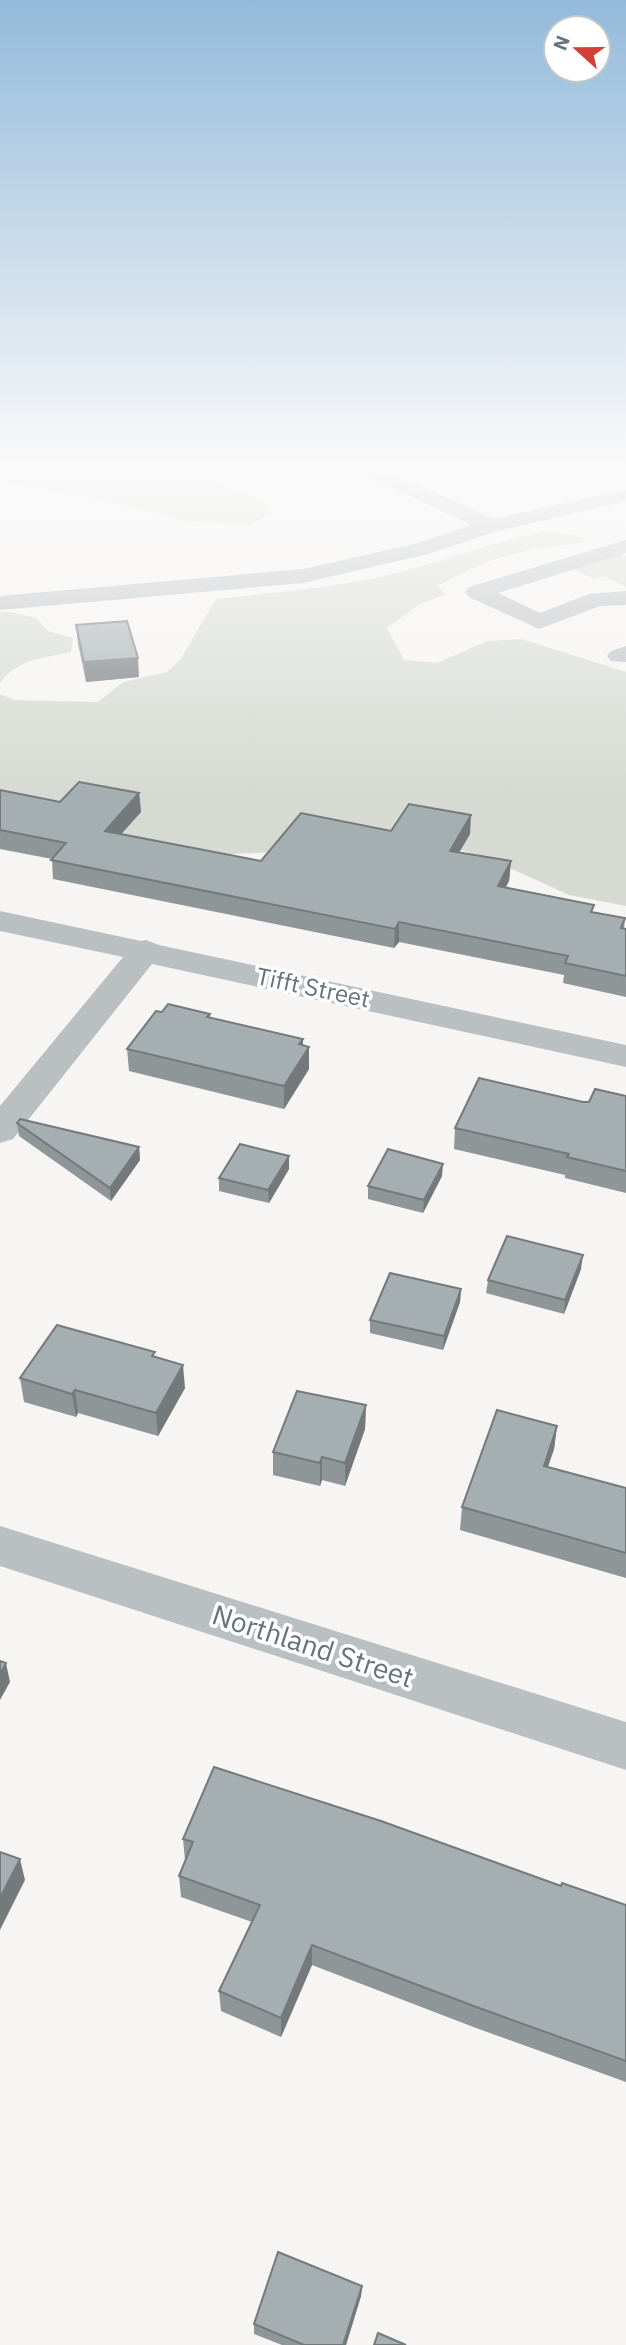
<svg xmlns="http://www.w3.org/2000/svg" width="626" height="2345" font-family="'IBM Plex Sans',sans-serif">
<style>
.green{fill:#d6dad2}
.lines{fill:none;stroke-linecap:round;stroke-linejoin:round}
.minor{fill:#bac0c2;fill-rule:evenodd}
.wall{fill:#8e9698}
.shaded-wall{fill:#747a7c}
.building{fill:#a5aeb1;stroke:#747a7c;stroke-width:2}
.labels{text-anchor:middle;stroke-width:7;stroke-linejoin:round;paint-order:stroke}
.street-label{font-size:24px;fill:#63757b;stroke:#fff}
.near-street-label{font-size:28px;fill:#63757b;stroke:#fff}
</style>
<rect width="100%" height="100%" fill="#f6f5f3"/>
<path class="green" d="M 0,464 L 174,464 L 264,500 L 271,514 L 248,525 L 182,520 L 103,500 L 0,482 Z
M 543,532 L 578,536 L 587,542 L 531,549 L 486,562 L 437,586 L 445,594 L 419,605 L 387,628 L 404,660 L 437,663 L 487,641 L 522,639 L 626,672 L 626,906 L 569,895 L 492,860 L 418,836 L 283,852 L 229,854 L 158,845 L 0,811 L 0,694 L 14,700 L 98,702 L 123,682 L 167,672 L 180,660 L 216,599 C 268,593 320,589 371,579 C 429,567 484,543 543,532 Z
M 620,554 L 626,556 L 626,587 L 605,576 L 594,579 L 573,569 Z
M 0,612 L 11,612 L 36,618 L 48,631 L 73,638 L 71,652 C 44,658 17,659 0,683 Z"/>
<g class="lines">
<path class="minor" d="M 346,464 L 373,464 L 494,519 L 626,489 L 626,501 L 498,531 L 428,554 L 303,583 L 0,610 L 0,596 L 303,569 L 414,544 L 472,525 L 349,468 Z
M 626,540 L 626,553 L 498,593 L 540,613 L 589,594 L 626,591 L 626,605 L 600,606 L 539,629 L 469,597 L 465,592 L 469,587 Z
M 626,646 L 626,662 L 611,661 L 607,656 L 611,651 Z
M 0,911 L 141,941 L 146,940 L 159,945 L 626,1045 L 626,1067 L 152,964 L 13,1139 L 0,1143 L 0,1106 L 123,957 L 0,931 Z
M 0,1526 L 626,1722 L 626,1770 L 0,1566 Z"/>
</g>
<path class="wall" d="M 76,625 L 139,677 L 86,682 L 78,644 Z
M 0,790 L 60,802 L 139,793 L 141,812 L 121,834 L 261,861 L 391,831 L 470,834 L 459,852 L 511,861 L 509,881 L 505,888 L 594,912 L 625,918 L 624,929 L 626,929 L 626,997 L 563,983 L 564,975 L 399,942 L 394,948 L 53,879 L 52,859 L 0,849 Z
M 162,1012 L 210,1014 L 210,1018 L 303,1045 L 309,1069 L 284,1109 L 129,1071 L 127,1049 Z
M 626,1096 L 626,1193 L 565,1178 L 565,1175 L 454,1149 L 455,1128 L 583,1102 L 589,1102 Z
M 17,1123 L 139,1147 L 140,1160 L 111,1201 L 19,1136 Z
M 289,1156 L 289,1169 L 269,1203 L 219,1191 L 219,1178 Z
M 442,1176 L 423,1213 L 368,1199 L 368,1186 Z
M 581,1269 L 564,1314 L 486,1293 L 488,1280 Z
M 461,1289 L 460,1302 L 443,1350 L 370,1333 L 370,1320 Z
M 155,1357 L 185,1388 L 158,1436 L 78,1413 L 76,1417 L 24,1402 L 20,1378 Z
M 366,1405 L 365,1429 L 345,1486 L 322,1480 L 320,1486 L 273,1475 L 273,1452 Z
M 557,1426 L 554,1449 L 548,1467 L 626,1488 L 626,1578 L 460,1530 L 462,1507 Z
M 183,1839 L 561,1886 L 626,1905 L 626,2082 L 476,2028 L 312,1965 L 281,2037 L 221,2011 L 219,1991 L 252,1922 L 181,1897 L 179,1876 L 186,1860 L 185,1860 Z
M 362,2286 L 361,2296 L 346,2345 L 282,2345 L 254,2334 L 254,2324 Z"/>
<path class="shaded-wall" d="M 138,658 L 139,677 L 86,682 L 84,662 Z
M 139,793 L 141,812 L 107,850 L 105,831 Z
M 471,815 L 470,834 L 449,870 L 450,851 Z
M 511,861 L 509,881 L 496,906 L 498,886 Z
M 399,922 L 399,942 L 394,948 L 395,929 Z
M 303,1039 L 303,1056 L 309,1047 L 309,1069 L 284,1109 L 284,1086 L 299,1044 Z
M 139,1147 L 140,1160 L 111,1201 L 110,1188 Z
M 289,1156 L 289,1169 L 269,1203 L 268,1190 Z
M 443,1164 L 442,1176 L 423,1213 L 424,1200 Z
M 583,1255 L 581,1269 L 564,1314 L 565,1300 Z
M 461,1289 L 460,1302 L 443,1350 L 444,1336 Z
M 183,1365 L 185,1388 L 158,1436 L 156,1413 Z
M 75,1390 L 78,1413 L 76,1417 L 72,1394 Z
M 366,1405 L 365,1429 L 345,1486 L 345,1463 Z
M 557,1426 L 554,1449 L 540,1489 L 544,1466 Z
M 322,1457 L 322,1480 L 320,1486 L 320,1463 Z
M 6,1663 L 10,1682 L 0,1700 L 0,1674 Z
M 20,1859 L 25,1880 L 0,1930 L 0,1898 Z
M 312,1945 L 312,1965 L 281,2037 L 281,2018 Z
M 362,2286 L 361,2296 L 346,2345 L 343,2345 Z"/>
<path class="building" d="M 127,621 L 138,658 L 84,662 L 76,625 Z
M 79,782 L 139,793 L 105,831 L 261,861 L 301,813 L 391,831 L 409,804 L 471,815 L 450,851 L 511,861 L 498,886 L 594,905 L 591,912 L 625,918 L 621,928 L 626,929 L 626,976 L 565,963 L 568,956 L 399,922 L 395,929 L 51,860 L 66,843 L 0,830 L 0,790 L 60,802 Z
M 168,1004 L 210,1014 L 207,1017 L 303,1039 L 299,1044 L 309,1047 L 284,1086 L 127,1049 L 156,1011 L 162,1012 Z
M 479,1078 L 583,1102 L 589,1102 L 595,1089 L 626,1096 L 626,1171 L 567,1157 L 569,1154 L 455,1128 Z
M 20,1119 L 139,1147 L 110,1188 L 17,1123 Z
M 240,1144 L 289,1156 L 268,1190 L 219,1178 Z
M 388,1149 L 443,1164 L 424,1200 L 368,1186 Z
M 507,1236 L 583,1255 L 565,1300 L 488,1280 Z
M 390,1273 L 461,1289 L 444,1336 L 370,1320 Z
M 57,1325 L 155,1352 L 152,1356 L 183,1365 L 156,1413 L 75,1390 L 72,1394 L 20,1378 Z
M 297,1391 L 366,1405 L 345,1463 L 322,1457 L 320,1463 L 273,1452 Z
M 497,1410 L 557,1426 L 544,1466 L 626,1488 L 626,1553 L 462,1507 Z
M 0,1661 L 6,1663 L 0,1674 Z
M 214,1767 L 381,1821 L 561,1886 L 562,1883 L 626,1905 L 626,2061 L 479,2008 L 312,1945 L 281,2018 L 219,1991 L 260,1905 L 179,1876 L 193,1842 L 183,1839 Z
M 0,1852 L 20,1859 L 0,1898 Z
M 278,2252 L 362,2286 L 343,2345 L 304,2345 L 254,2324 Z
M 378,2333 L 406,2345 L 374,2345 Z"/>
<linearGradient id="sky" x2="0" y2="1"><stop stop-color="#93bada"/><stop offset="0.59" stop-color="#fbfafa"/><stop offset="1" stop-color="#fbfafa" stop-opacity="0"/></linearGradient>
<rect width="626" height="793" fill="url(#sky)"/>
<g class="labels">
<g class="street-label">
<text transform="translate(313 988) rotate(12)" y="8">Tifft Street</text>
</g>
<g class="near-street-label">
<text transform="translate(313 1646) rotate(18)" y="10">Northland Street</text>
</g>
</g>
<g transform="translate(577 49) rotate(291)"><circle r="33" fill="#ffffff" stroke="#c1c8ca" stroke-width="2"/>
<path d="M0-5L12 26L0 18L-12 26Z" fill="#d34036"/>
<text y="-10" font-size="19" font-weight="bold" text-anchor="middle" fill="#63757b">N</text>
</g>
</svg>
